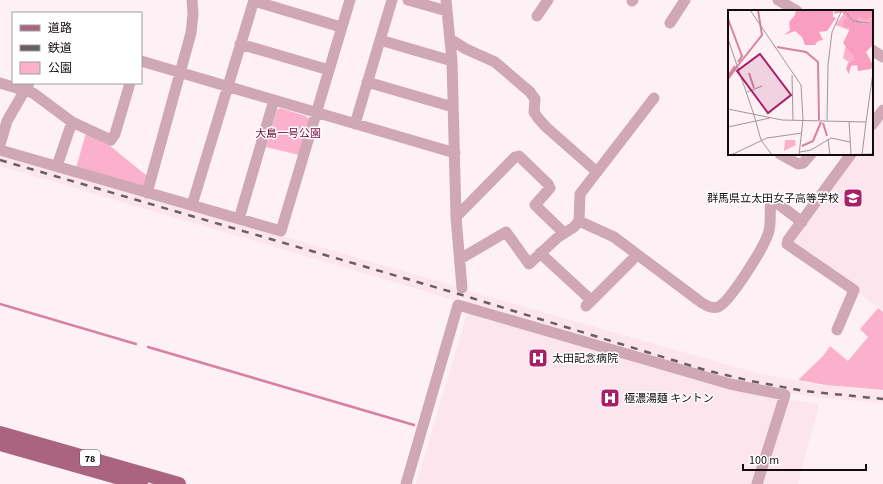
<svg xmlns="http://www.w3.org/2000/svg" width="883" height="484" font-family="'Source Sans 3','Noto Sans JP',sans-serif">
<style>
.built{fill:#fde5ed}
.green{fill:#fbb1cc}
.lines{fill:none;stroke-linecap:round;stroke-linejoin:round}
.stream{stroke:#d880a3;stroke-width:2.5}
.minor{stroke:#d0a7b5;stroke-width:11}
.major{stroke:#ab6480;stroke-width:14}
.rail{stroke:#685f62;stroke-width:2.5;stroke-dasharray:7 7;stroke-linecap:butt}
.labels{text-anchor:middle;stroke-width:3;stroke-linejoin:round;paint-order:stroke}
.shield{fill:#fff;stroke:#5a5556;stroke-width:1}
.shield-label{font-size:10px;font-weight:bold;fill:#130c0e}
.park-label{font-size:11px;fill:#790f46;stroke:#fff}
.poi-label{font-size:11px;fill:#130c0e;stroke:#fff;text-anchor:start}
.inset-river{fill:none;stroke:#d880a3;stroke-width:2}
.inset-road{fill:none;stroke:#a09599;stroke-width:1}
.view{fill:#a81f65;fill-opacity:0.15;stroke:#a81f65;stroke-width:2}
.inset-edge{fill:none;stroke:#130c0e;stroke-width:2}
</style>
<rect width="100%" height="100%" fill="#fef1f6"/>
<path class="built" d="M 883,116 L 883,311 L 860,294 L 859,290 L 791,243 L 855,154 L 872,154 L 872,131 Z
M 0,154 L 458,287 L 460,291 L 460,298 L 458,301 L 0,166 Z
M 465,290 L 757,373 L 820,385 L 883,391 L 883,403 L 820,398 L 752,386 L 462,302 Z
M 467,313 L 770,397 L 819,404 L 798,484 L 416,484 Z"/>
<path class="green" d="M 280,108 L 306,116 L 310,120 L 299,155 L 266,147 L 277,110 Z
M 86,133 L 103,140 L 147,176 L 145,185 L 141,187 L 76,168 Z
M 878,308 L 883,312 L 883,390 L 826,385 L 798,380 L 823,356 L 830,346 L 848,361 L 868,337 L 860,329 Z"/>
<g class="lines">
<path class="stream" d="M 0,304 L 136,344
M 148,347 L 414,425"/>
<path class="minor" d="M 408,0 L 447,11
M 446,0 L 452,61 L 456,217 L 462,288
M 778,0 L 797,11
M 254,1 L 341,27
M 632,1 L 633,0
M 537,16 L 548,0
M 670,23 L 685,0
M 450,39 L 466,49 L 495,62 L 530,92 L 535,99 L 534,112 L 538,118 L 546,127 L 597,172
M 380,40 L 452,61
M 240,44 L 329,70
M 872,50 L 883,57
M 141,61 L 455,153
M 367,82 L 453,107
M 0,83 L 33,93 L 72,122 L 111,140 L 115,134 L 130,83
M 355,124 L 392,0
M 872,125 L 883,110
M 0,145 L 7,121 L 29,83
M 0,150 L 281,231 L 350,0
M 780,154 L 798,164 L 803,163 L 811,154
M 57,166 L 72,122
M 147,193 L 191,33 L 193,14 L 192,0
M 192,205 L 254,0
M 456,217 L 515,157 L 519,156 L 548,184 L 550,188 L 535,205 L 564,233
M 239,219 L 274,100
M 579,221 L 614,237 L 698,300 C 703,304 711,309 718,307 C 730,302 764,247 768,234 C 772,224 769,213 771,203 L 774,201 L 777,203 L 802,222
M 540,253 L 591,300
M 460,259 L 506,232 L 529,264 L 557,238 L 574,227 L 579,221 L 580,194 L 654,98
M 586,306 L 633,259
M 837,330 L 854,290 L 787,244 L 788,240 L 851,154
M 406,484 L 458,305 L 730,384 L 785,395 L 757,484"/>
<path class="major" d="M 0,433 L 179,484
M 0,444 L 141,484"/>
<path class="rail" d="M 0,160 L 462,295 L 705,370 L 751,381 L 804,391 L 883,399"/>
</g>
<defs>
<g id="school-square" transform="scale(1)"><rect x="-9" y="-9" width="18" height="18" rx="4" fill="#a81f65" stroke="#fff"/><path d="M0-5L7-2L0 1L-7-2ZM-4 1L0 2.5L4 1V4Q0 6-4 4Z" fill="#fff"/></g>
<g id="hospital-square" transform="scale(1)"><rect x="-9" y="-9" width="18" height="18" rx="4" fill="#a81f65" stroke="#fff"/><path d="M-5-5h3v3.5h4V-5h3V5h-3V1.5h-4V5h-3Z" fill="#fff"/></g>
</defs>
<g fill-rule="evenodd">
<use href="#school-square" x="853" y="198"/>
<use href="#hospital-square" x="538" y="358"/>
<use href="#hospital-square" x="610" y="398"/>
</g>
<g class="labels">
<rect class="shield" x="80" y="450" width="20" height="16" rx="3"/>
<g class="shield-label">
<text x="90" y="462">78</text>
</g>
<g class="park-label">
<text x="288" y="137">大島一号公園</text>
</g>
<g class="poi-label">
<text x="839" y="202" text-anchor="end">群馬県立太田女子高等学校</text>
<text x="552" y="362">太田記念病院</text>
<text x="624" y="402">極濃湯麺 キントン</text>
</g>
</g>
<g transform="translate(728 10)">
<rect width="145" height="145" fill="#fef1f6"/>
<path d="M 115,0 L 145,0 L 145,10 L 140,13 L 128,51 L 122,53 L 115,48 L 121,20 L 107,15 L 115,5 ZM 57,130 L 67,130 L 68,135 L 56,141 Z" fill="#fbb1cc"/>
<path d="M 68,0 L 105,0 L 105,7 L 108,8 L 99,21 L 91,22 L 95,30 L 90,31 L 87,35 L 77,35 L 74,27 L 67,21 L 56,25 L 62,20 L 61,12 L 67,5 ZM 107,0 L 145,0 L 145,8 L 141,7 L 139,10 L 130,6 L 129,9 L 136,15 L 145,9 L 145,35 L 138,42 L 145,55 L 143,59 L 130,61 L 129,55 L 123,56 L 121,64 L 118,59 L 120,53 L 126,50 L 126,46 L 115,33 L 123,17 L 116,18 L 115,10 L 120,9 L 114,2 L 106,4 Z" fill="#f99ec0"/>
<path class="inset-river" d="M 0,9 L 14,46 L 10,52M 49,37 L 78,42 L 90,52 L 91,110M 21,63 L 26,78M 0,66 L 7,56M 0,68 L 34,25 L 30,0M 0,69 L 9,57M 95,113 L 99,126M 74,136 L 85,131 L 93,112"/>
<path class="inset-road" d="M 22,0 L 73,75 L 75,110M 116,0 L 125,11 L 140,13M 0,29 L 26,105M 64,65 L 65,110M 19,82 L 34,76M 0,99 L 54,110 L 138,112 L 145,63M 26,105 L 33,130 L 44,145M 99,110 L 100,55 L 104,22 L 114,0M 121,111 L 123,144M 0,117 L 42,108M 100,129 L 102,145M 72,142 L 83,140 L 103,128 L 122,132M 3,145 L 39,128 L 74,123M 71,145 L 75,110M 102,145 L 145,144M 134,145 L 138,112"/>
<path class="view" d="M 32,44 L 63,85 L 40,103 L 9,61 Z"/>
<rect width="145" height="145" class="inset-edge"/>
</g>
<rect x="12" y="12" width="130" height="72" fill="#ffffff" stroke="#a19e9f"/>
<rect x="20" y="25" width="20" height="6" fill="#ab6480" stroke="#a19e9f"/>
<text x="48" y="32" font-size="12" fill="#130c0e">道路</text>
<rect x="20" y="45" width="20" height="6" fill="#685f62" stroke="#a19e9f"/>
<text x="48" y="52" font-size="12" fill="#130c0e">鉄道</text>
<rect x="20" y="62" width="20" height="12" fill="#fbb1cc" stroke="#a19e9f"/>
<text x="48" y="72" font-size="12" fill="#130c0e">公園</text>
<path d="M743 464v6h123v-6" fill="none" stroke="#130c0e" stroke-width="2"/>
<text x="749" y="464" font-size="12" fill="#130c0e" stroke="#ffffff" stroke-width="3" paint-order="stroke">100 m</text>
</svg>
